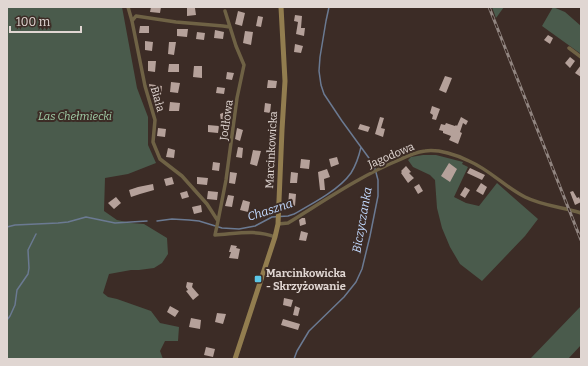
<svg xmlns="http://www.w3.org/2000/svg" width="588" height="366" font-family="Bitter,serif">
<style>
.green{fill:#4a5b4c}
.lines{fill:none;stroke-linecap:round;stroke-linejoin:round}
.stream{stroke:#6b7a92;stroke-width:1.5}
.building{fill:#b5a19a}
.street{stroke:#6f6245;stroke-width:3.5}
.secondary{stroke:#927d4f;stroke-width:5}
.rail-casing{stroke:#918580;stroke-width:3}
.rail{stroke:#3c2c26;stroke-width:1.5;stroke-dasharray:4.5;stroke-linecap:butt}
.poi-dot{fill:#5cc7e7;stroke:#3c2c26;stroke-width:1.5}
.labels{text-anchor:middle;stroke-width:4;stroke-linejoin:round;paint-order:stroke}
.street-label{font-size:11px;fill:#e0d6d2;stroke:#3c2c26}
.park-label{font-size:11px;font-style:italic;fill:#a1cea8;stroke:#3c2c26}
.poi-label{font-size:11px;font-weight:bold;fill:#e0d6d2;stroke:#3c2c26;text-anchor:start}
.water-label{font-size:12px;font-style:italic;fill:#c2d9fe;stroke:#3c2c26}
</style>
<rect width="100%" height="100%" fill="#3c2c26"/>
<path class="green" d="M 7,7 L 122,7 L 137,88 L 148,117 L 148,145 L 156,163 L 128,174 L 105,178 L 104,211 L 117,220 L 131,223 L 144,224 L 167,238 L 168,254 L 162,263 L 154,268 L 139,270 L 131,270 L 109,274 L 103,293 L 108,297 L 117,299 L 151,311 L 160,323 L 179,327 L 178,341 L 165,341 L 160,351 L 163,359 L 7,359 Z
M 492,7 L 504,7 L 496,18 Z
M 553,7 L 565,12 L 581,26 L 581,54 L 542,26 Z
M 423,155 L 436,155 L 463,162 L 462,164 L 468,167 L 454,197 L 466,203 L 479,206 L 497,183 L 538,219 L 525,236 L 482,281 L 460,264 L 450,247 L 442,228 L 437,208 L 435,180 L 430,175 L 413,167 L 408,160 L 411,157 Z
M 581,306 L 581,345 L 568,359 L 530,359 Z"/>
<g class="lines">
<path class="stream" d="M 157,221 L 172,219 L 189,220 L 199,221 L 222,228 L 239,229 L 255,226 L 272,217 L 288,216 L 294,214 C 312,204 339,190 351,173 C 356,165 359,156 361,147
M 7,227 L 15,225 L 58,223 L 68,222 L 86,217 L 115,223 L 147,221
M 7,320 L 10,316 L 15,305 L 17,290 L 28,274 L 29,268 L 28,250 L 36,234
M 294,359 L 297,351 L 309,331 L 344,297 L 356,282 L 362,269 L 370,236 L 378,196 L 378,180 L 374,165 L 342,121 L 324,94 L 321,85 L 319,71 L 320,57 L 326,21 L 329,7"/>
</g>
<path class="building" d="M 151,7 L 161,7 L 160,13 L 150,12 Z
M 187,8 L 195,8 L 196,15 L 187,16 Z
M 238,11 L 245,13 L 242,26 L 235,24 Z
M 295,15 L 302,16 L 301,28 L 305,28 L 304,36 L 296,34 L 298,22 L 294,21 Z
M 258,16 L 263,17 L 261,27 L 256,26 Z
M 140,26 L 149,26 L 149,33 L 139,33 Z
M 177,29 L 188,29 L 187,37 L 177,36 Z
M 215,30 L 224,32 L 223,39 L 214,38 Z
M 245,31 L 253,32 L 251,45 L 243,43 Z
M 197,32 L 205,33 L 204,40 L 196,39 Z
M 548,35 L 553,38 L 550,44 L 544,40 Z
M 145,41 L 153,42 L 152,51 L 145,50 Z
M 169,42 L 176,42 L 174,55 L 168,54 Z
M 295,44 L 303,46 L 301,53 L 294,52 Z
M 570,57 L 575,61 L 570,68 L 565,63 Z
M 148,61 L 156,61 L 155,72 L 148,71 Z
M 169,64 L 179,64 L 179,72 L 168,72 Z
M 581,65 L 581,77 L 575,73 Z
M 194,66 L 202,66 L 202,78 L 193,77 Z
M 227,72 L 234,73 L 232,80 L 226,79 Z
M 445,76 L 452,78 L 446,93 L 439,90 Z
M 268,80 L 277,81 L 276,88 L 267,88 Z
M 171,82 L 180,83 L 178,93 L 170,92 Z
M 149,84 L 162,86 L 161,96 L 154,96 L 155,91 L 150,91 Z
M 217,87 L 225,88 L 224,94 L 216,93 Z
M 170,102 L 180,103 L 179,111 L 169,111 Z
M 265,103 L 271,104 L 270,113 L 264,112 Z
M 432,106 L 440,109 L 436,120 L 432,119 L 433,115 L 430,113 Z
M 225,112 L 227,119 L 221,121 L 220,114 Z
M 380,117 L 384,118 L 381,128 L 385,129 L 383,137 L 375,134 Z
M 461,117 L 468,121 L 466,125 L 463,123 L 460,132 L 462,133 L 458,144 L 449,140 L 451,136 L 443,133 L 443,131 L 439,130 L 441,124 L 445,125 L 446,123 L 455,126 L 456,125 L 457,126 Z
M 360,124 L 370,127 L 368,132 L 358,129 Z
M 208,125 L 219,126 L 218,133 L 208,132 Z
M 158,128 L 166,129 L 165,137 L 157,136 Z
M 237,128 L 243,130 L 240,141 L 235,139 Z
M 238,147 L 243,148 L 242,158 L 236,157 Z
M 168,148 L 175,150 L 174,158 L 166,157 Z
M 253,150 L 261,151 L 257,166 L 250,164 Z
M 337,157 L 339,164 L 331,167 L 329,159 Z
M 301,159 L 310,160 L 309,169 L 300,168 Z
M 213,162 L 220,163 L 219,171 L 212,170 Z
M 449,163 L 457,169 L 450,182 L 441,176 Z
M 406,166 L 411,172 L 409,173 L 414,178 L 408,183 L 401,173 L 402,172 L 401,171 Z
M 470,168 L 485,175 L 482,180 L 467,173 Z
M 327,169 L 330,177 L 324,179 L 325,190 L 320,190 L 318,172 Z
M 230,172 L 237,173 L 235,184 L 229,183 Z
M 291,172 L 298,173 L 297,183 L 290,183 Z
M 172,177 L 174,184 L 166,186 L 164,179 Z
M 197,177 L 208,178 L 207,185 L 197,184 Z
M 481,183 L 487,187 L 483,195 L 476,191 Z
M 153,184 L 154,190 L 140,194 L 131,197 L 129,190 L 138,187 Z
M 419,184 L 423,191 L 418,194 L 414,187 Z
M 465,187 L 470,190 L 465,198 L 460,195 Z
M 187,191 L 189,197 L 182,199 L 180,193 Z
M 208,191 L 218,192 L 217,200 L 207,199 Z
M 573,191 L 577,198 L 579,197 L 581,202 L 575,205 L 570,192 Z
M 289,193 L 296,194 L 295,206 L 288,206 Z
M 228,195 L 234,196 L 232,207 L 225,206 Z
M 116,197 L 121,203 L 114,209 L 108,203 Z
M 243,200 L 250,202 L 248,212 L 240,210 Z
M 201,205 L 202,212 L 194,214 L 192,207 Z
M 302,218 L 305,218 L 306,224 L 300,226 L 299,220 Z
M 301,231 L 308,233 L 306,241 L 299,240 Z
M 231,245 L 237,246 L 236,248 L 240,249 L 238,259 L 229,258 L 231,252 L 229,252 Z
M 187,282 L 193,283 L 192,287 L 199,295 L 193,300 L 186,291 L 188,290 L 186,287 Z
M 284,298 L 293,300 L 291,307 L 283,305 Z
M 170,306 L 179,311 L 175,317 L 167,312 Z
M 295,306 L 300,308 L 298,316 L 293,315 Z
M 217,313 L 226,314 L 223,324 L 215,322 Z
M 191,318 L 201,320 L 200,329 L 189,327 Z
M 283,319 L 300,324 L 298,330 L 281,325 Z
M 206,347 L 215,349 L 213,357 L 204,355 Z"/>
<g class="lines">
<path class="street" d="M 128,7 L 132,21 L 145,86 L 155,120 L 153,142 L 160,159 L 182,176 L 207,204 L 218,221
M 225,11 L 236,46 L 244,65 L 237,98 L 226,180 L 218,221 L 215,235 C 235,234 256,229 275,237
M 132,21 L 136,16 L 176,22 L 223,26 L 230,27
M 569,48 L 581,57
M 278,224 L 288,223 C 324,201 360,176 399,160 C 407,156 416,152 425,151 C 439,149 457,155 469,161 C 490,170 505,187 525,197 C 543,206 563,207 581,213"/>
<path class="secondary" d="M 235,359 L 275,237 L 278,224 L 282,130 L 285,81 L 281,7"/>
<g class="rail-casing">
<path id="rail" d="M 489,7 L 581,240"/>
</g>
<use href="#rail" class="rail"/>
</g>
<rect class="poi-dot" x="254" y="275" width="8" height="8" rx="2"/>
<g class="labels">
<g class="street-label">
<text transform="translate(158 99) rotate(74)" y="4">Biała</text>
<text transform="translate(226 120) rotate(-82)" y="4">Jodłowa</text>
<text transform="translate(271 150) rotate(-87)" y="4">Marcinkowicka</text>
<text transform="translate(391 155) rotate(-23)" y="4">Jagodowa</text>
</g>
<g class="park-label">
<text x="75" y="120">Las Chełmiecki</text>
</g>
<g class="poi-label">
<text x="266" y="277">Marcinkowicka<tspan x="266" dy="13">- Skrzyżowanie</tspan></text>
</g>
<g class="water-label">
<text transform="translate(270 210) rotate(-18)" y="4">Chaszna</text>
<text transform="translate(362 220) rotate(-80)" y="4">Biczyczanka</text>
</g>
</g>
<rect width="588" height="366" fill="none" stroke="#e0d6d2" stroke-width="16"/>
<path d="M10 26v6h71v-6" fill="none" stroke="#e0d6d2" stroke-width="2"/>
<text x="16" y="26" font-size="12" fill="#e0d6d2" stroke="#3c2c26" stroke-width="3" paint-order="stroke">100 m</text>
</svg>
